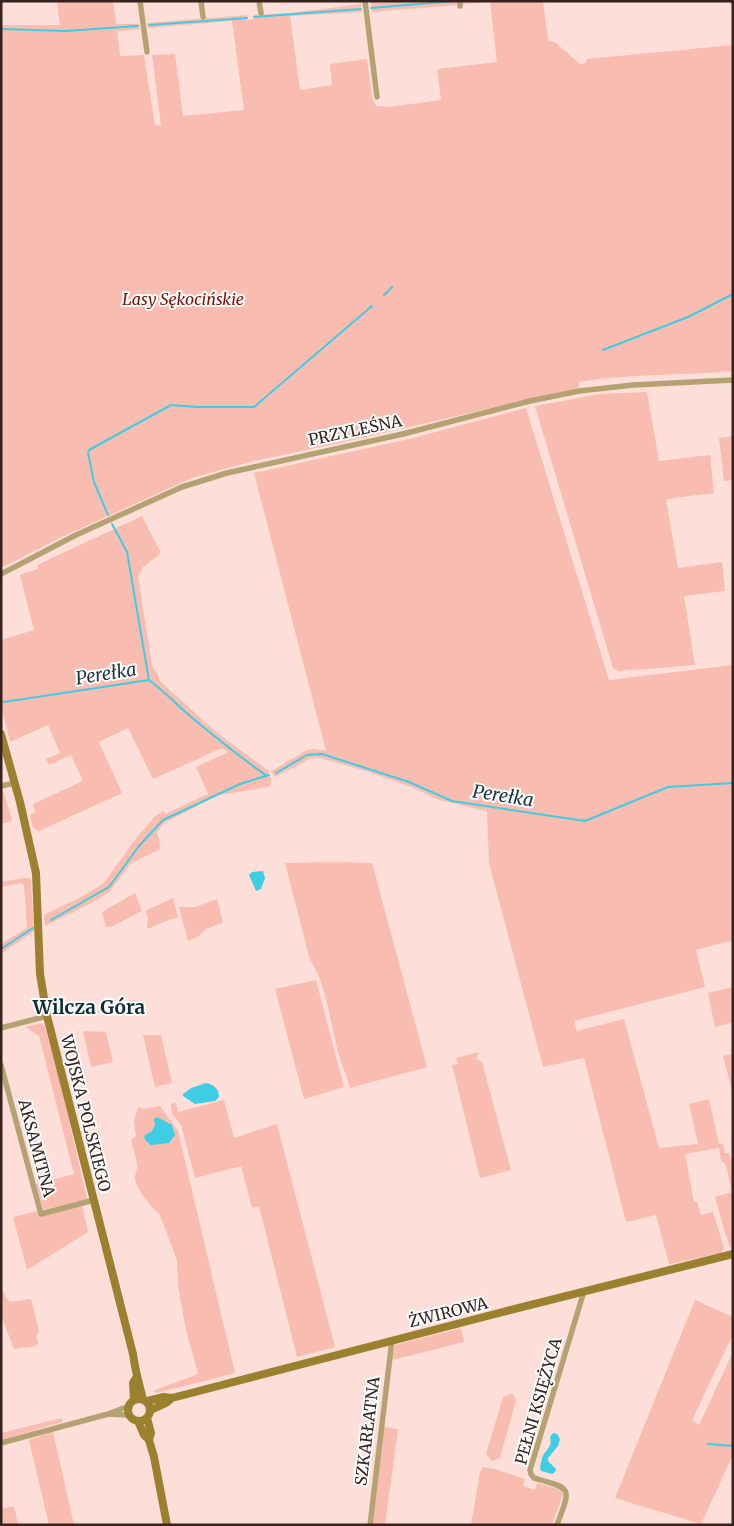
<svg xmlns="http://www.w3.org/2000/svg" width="734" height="1526" font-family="Merriweather,serif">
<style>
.green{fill:#f9bcb0}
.water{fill:#3fcde4}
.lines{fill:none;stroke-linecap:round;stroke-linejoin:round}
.stream{stroke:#3fcde4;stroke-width:2}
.street{stroke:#b4a272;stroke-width:5.5}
.secondary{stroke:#9b8030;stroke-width:8}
.labels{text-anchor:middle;stroke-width:4;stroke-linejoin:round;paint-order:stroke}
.park-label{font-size:16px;font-style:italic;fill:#7d0d03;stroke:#fff}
.street-label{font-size:16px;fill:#362320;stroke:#fff}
.water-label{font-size:18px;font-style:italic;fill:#19363c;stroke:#fff}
.quarter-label{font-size:19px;font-weight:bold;fill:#0c2e34;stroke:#fff}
</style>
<rect width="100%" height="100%" fill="#fdded8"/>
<path class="green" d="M 57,1 L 113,1 L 116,24 L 139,24 L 140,29 L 117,31 L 120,56 L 144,55 L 155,126 L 161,125 L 152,55 L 175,54 L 183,116 L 244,110 L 232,21 L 148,28 L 147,23 L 247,15 L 247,20 L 254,19 L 254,15 L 290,13 L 361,4 L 361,12 L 290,16 L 300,90 L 332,85 L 330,64 L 367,59 L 372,97 L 376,106 L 389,107 L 441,100 L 437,69 L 497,62 L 490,2 L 462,4 L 462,1 L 543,1 L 548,40 L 556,43 L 580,64 L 585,63 L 587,59 L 733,45 L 733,371 C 681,376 630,373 579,382 L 579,388 L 335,444 L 258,460 L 194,477 L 64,536 L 1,568 L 1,25 L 60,25 Z
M 371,1 L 457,1 L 457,5 L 372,12 Z
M 647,392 L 659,461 L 710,455 L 714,493 L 666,499 L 678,568 L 722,562 L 725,591 L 684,596 L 695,665 L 619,671 L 613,668 L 535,406 L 600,394 Z
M 526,408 L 609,680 L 733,665 L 733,940 L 696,950 L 705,987 L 574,1021 L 577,1031 L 624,1019 L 659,1148 L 698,1144 L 689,1104 L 709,1099 L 719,1144 L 723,1144 L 725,1153 L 729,1153 L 733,1168 L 733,1248 L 730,1247 L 725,1233 L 715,1197 L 732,1192 L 726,1165 L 721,1160 L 719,1148 L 685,1154 L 694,1202 L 697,1201 L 701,1215 L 713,1212 L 724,1248 L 721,1253 L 669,1264 L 656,1215 L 626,1222 L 584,1058 L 543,1067 L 489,863 L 487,811 L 439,800 L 414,788 L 366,771 L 317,757 L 311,758 L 275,777 L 271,772 L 268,773 L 271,779 L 271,784 L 268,787 L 219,795 L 164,823 L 157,832 L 161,849 L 131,863 L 110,891 L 97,900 L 45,926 L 44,915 L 79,898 L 103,884 L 134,841 L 154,817 L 164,811 L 165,814 L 208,794 L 196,767 L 228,752 L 222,748 L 153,779 L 128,728 L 99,742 L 122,793 L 39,831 L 33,828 L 30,815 L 35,812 L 33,804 L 83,781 L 71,755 L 49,765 L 46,759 L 60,753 L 48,725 L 10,742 L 1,705 L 1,640 L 34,630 L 20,575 L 38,569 L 37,565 L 142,516 L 161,553 L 142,568 L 138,577 L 152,665 L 161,682 L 216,732 L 270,772 L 307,750 L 314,749 L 326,751 L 254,473 L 409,439 Z
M 733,436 L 733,480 L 724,481 L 719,438 Z
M 1,791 L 4,793 L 12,821 L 1,824 Z
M 337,862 L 372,863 L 427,1067 L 350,1088 C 348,1079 344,1070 341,1062 C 331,1031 328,986 310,960 L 285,863 Z
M 23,878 L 30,878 L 31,881 L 34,931 L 1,954 L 1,944 L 27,928 L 24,885 L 21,883 L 1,887 L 1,882 Z
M 135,893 L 142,911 L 113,926 L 106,927 L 102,912 Z
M 173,898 L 178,918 C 170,918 156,926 147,929 L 148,917 L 145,911 Z
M 217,899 L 223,922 L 206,929 L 199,936 L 188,941 L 179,907 L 195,907 Z
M 316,980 L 344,1087 L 304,1099 L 275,989 Z
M 733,987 L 733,1022 L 715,1027 L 708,993 Z
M 41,1023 L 45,1026 L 50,1046 L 52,1046 L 87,1199 L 44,1210 L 43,1209 L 36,1184 L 74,1174 L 39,1036 L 26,1027 Z
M 83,1031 L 106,1032 L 113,1062 L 91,1067 Z
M 143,1035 L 161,1035 L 172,1083 L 155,1087 Z
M 479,1052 L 476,1059 L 482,1062 L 511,1170 L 480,1178 L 452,1065 L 458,1064 L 456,1058 Z
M 733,1054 L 733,1094 L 723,1056 Z
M 224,1100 L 234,1138 L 277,1124 L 335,1347 L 297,1357 L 259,1206 L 252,1208 L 241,1166 L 195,1178 L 181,1125 L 172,1114 L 171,1104 L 176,1103 L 178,1112 Z
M 160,1106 L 178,1131 L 235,1373 L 157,1393 L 153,1391 L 198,1374 L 186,1330 L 178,1286 L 177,1260 L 159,1213 C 152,1209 135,1187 135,1178 C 135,1174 137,1171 137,1167 C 137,1159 133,1148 131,1140 L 136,1136 L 134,1121 L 138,1107 L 144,1109 Z
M 82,1206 L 88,1232 L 27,1270 L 13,1217 L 37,1211 L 39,1217 Z
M 1,1288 L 9,1302 L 31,1299 L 39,1331 L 36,1336 L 38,1343 L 36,1346 L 14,1349 L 1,1315 Z
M 695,1300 L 733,1317 L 733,1334 L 692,1420 L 699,1425 L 733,1352 L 733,1455 L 701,1524 L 615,1498 Z
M 461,1328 L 464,1342 L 392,1360 L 395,1345 Z
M 510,1394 L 514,1395 L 516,1400 L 500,1458 L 492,1461 L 486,1454 L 503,1397 Z
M 62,1418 L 62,1422 L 1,1440 L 1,1433 Z
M 383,1427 L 398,1429 L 385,1525 L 372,1525 Z
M 53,1432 L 74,1525 L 49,1525 L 29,1440 Z
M 483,1467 L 495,1469 L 525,1479 L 523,1486 L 535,1490 L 537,1483 L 561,1490 L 563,1494 L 552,1525 L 471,1525 L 480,1472 Z
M 14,1506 L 18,1525 L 1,1525 L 1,1509 Z"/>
<path class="water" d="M 263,871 L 265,878 L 261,889 L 256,891 L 249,875 L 252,872 Z
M 206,1083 C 214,1085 219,1088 219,1097 L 215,1101 L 195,1104 L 183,1096 L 183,1094 L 191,1088 Z
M 157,1117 L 172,1125 L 175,1135 L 169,1143 L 151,1145 L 145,1140 L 144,1136 L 152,1131 L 155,1125 L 154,1119 Z
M 553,1433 L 557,1434 L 560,1439 L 558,1446 L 548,1458 L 548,1461 L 556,1469 L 555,1472 L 552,1474 L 541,1471 L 540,1467 C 541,1463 542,1457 544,1454 C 549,1447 552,1446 550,1437 Z"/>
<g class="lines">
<path class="stream" d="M 371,8 L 454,1
M 254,17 L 361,9
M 149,25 L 247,18
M 1,29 L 65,31 L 138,26
M 384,295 L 392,287
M 603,350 L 688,317 L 733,294
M 108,515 L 94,482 L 88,453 L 89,450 L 171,405 L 197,407 L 254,407 L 372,306
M 112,524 L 127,552 L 149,680
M 4,702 L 149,680 C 164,691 176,704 190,716 C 215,737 240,757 267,776
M 276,773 L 307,755 L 322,754 L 409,782 L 452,801 L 585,821 L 668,787 L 733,783
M 51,920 L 109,887 L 139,846 L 163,820 L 240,784 L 269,775
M 1,949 L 33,928
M 708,1444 L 733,1446"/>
<path class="street" d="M 140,1 L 147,52
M 201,1 L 203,17
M 259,1 L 261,13
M 365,1 L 377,97
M 460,1 L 460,6
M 733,1 L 733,2
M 1,574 L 76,535 L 182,487 L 227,473 L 403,434 L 530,401 L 579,391 L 633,385 L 733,380
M 1,786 L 15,783
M 1,1028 L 47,1016
M 1,1065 L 41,1214 L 94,1200
M 108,1414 L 129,1415
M 1,1443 L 108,1414 L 129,1406
M 370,1525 L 392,1340
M 557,1525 C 571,1487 573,1489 534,1478 L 531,1474 L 530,1470 L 584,1291"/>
<path class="secondary" d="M 1,734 L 20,802 L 36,873 L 40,974 L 47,1016 L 133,1354 C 135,1370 139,1384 143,1399
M128 1410a11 11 0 1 1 22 0a11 11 0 1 1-22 0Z
M 134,1400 L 133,1383 L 136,1378
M 147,1401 L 164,1397 L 172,1398 L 495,1314 L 733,1254
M 151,1410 L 166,1403 L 172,1398
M 147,1418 L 151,1433 L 149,1440 L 154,1457 L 167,1525
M 138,1421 L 144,1435 L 149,1440"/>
</g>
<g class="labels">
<g class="park-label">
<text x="183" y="305">Lasy Sękocińskie</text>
</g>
<g class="street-label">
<text transform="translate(355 430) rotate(-12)" y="6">PRZYLEŚNA</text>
<text transform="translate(86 1113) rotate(76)" y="6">WOJSKA POLSKIEGO</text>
<text transform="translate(37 1148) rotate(75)" y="6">AKSAMITNA</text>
<text transform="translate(448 1312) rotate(-14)" y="6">ŻWIROWA</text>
<text transform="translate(538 1401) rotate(-74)" y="6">PEŁNI KSIĘŻYCA</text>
<text transform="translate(367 1431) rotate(-83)" y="6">SZKARŁATNA</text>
</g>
<g class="water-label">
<text transform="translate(106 674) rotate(-9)" y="6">Perełka</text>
<text transform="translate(503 796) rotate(9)" y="6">Perełka</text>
</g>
<g class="quarter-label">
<text x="89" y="1014">Wilcza Góra</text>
</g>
</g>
<rect width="734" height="1526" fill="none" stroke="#362320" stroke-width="5"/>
</svg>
